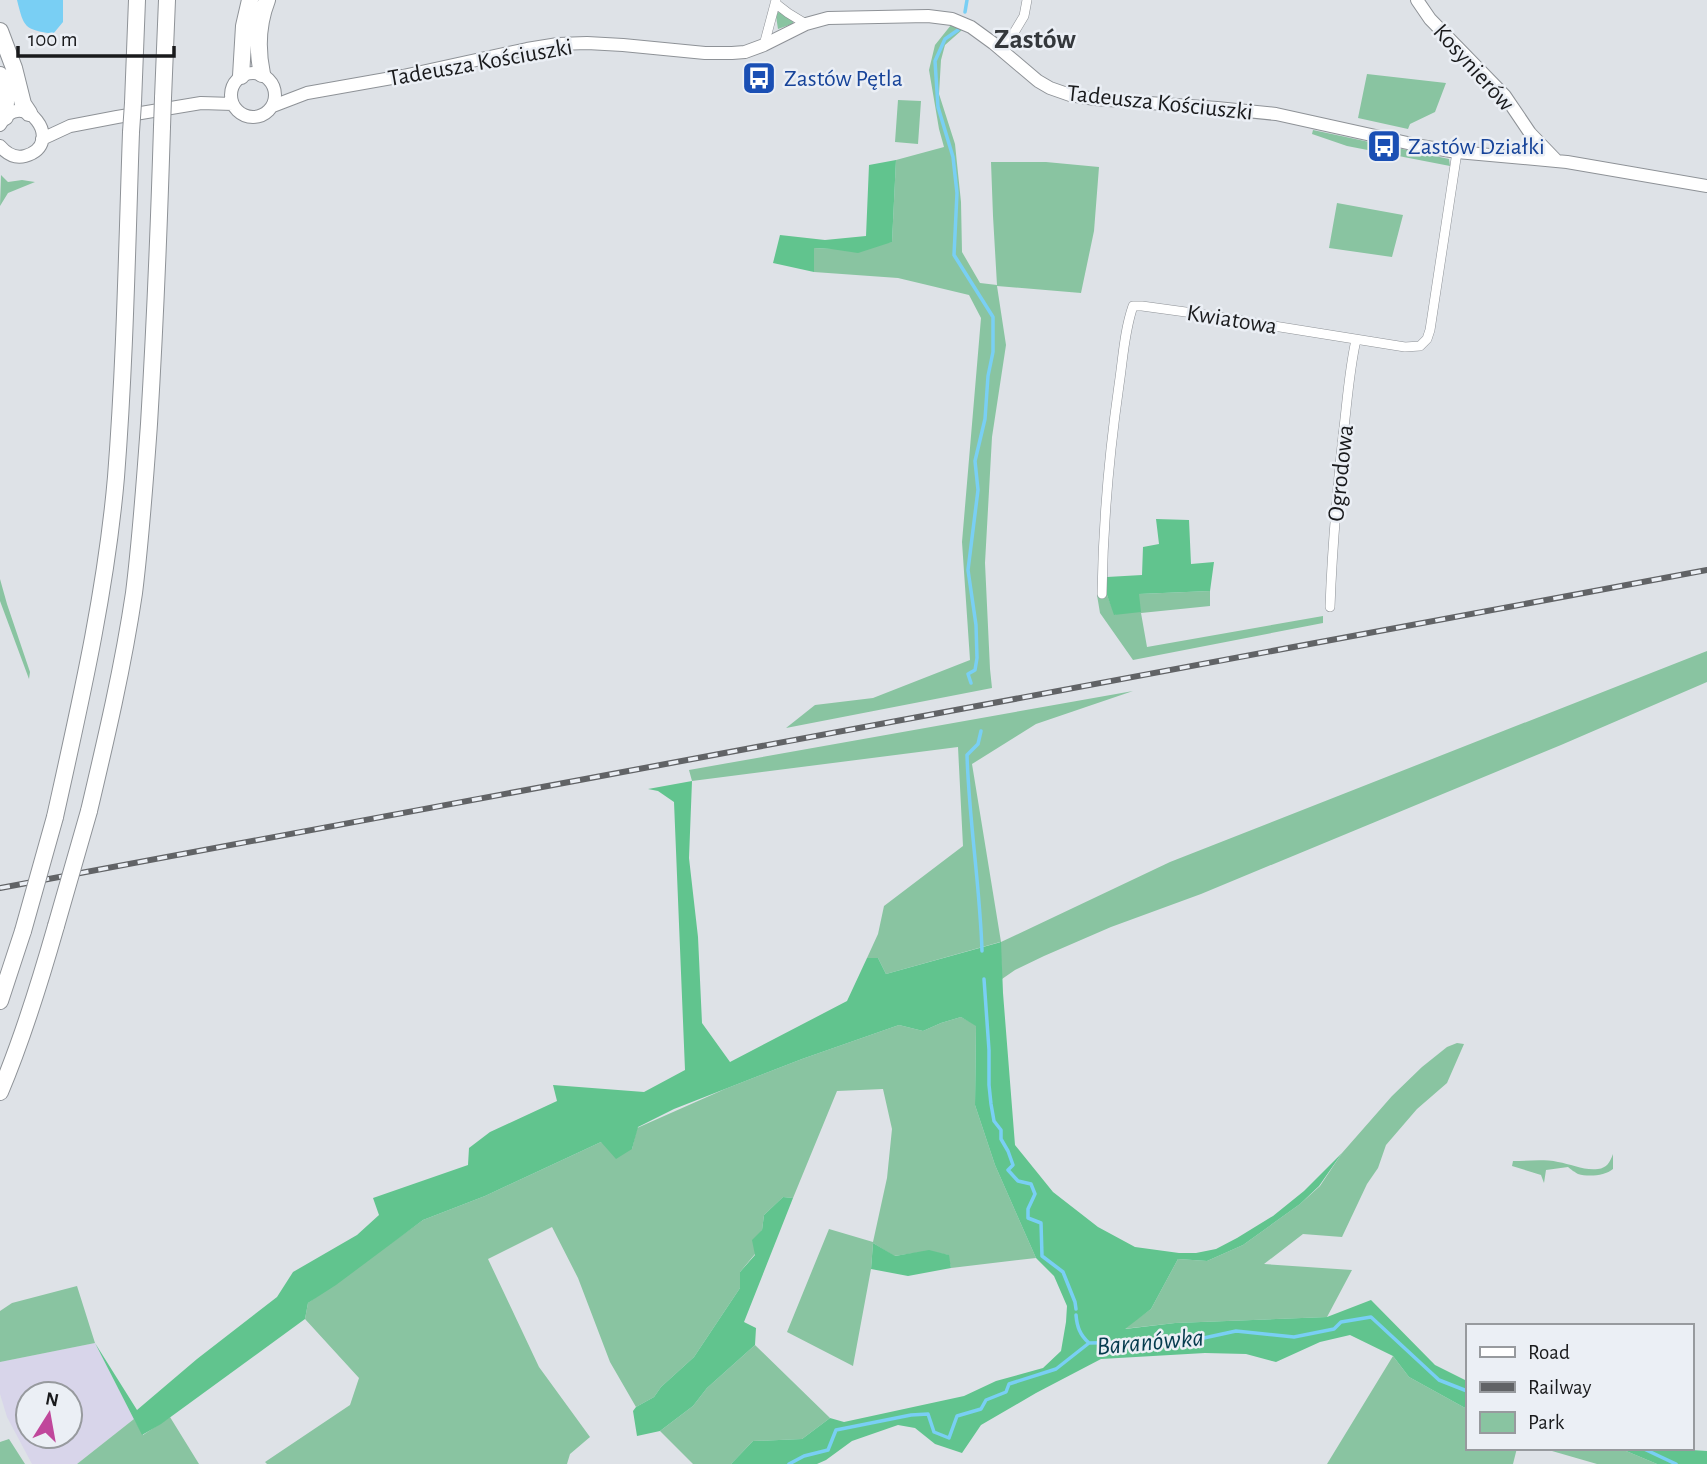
<svg xmlns="http://www.w3.org/2000/svg" width="1707" height="1464" font-family="'Alegreya Sans',sans-serif">
<style>
.industrial{fill:#d8d5ea;fill-rule:evenodd}
.green{fill:#89c4a1}
.forest{fill:#61c48e}
.water{fill:#79cff4}
.lines{fill:none;stroke-linecap:round;stroke-linejoin:round}
.stream{stroke:#79cff4;stroke-width:3.5}
.street-casing{stroke:#8e9297;stroke-width:10}
.secondary-casing{stroke:#8e9297;stroke-width:14}
.highway-casing{stroke:#8e9297;stroke-width:18}
.street{stroke:#fff;stroke-width:9}
.secondary{stroke:#fff;stroke-width:12}
.highway{stroke:#fff;stroke-width:16}
.rail-casing{stroke:#616366;stroke-width:6}
.rail{stroke:#ebeff5;stroke-width:3.5;stroke-dasharray:10;stroke-linecap:butt}
.highway-bridge-casing{stroke:#8e9297;stroke-width:18;stroke-linecap:butt}
.highway-bridge{stroke:#fff;stroke-width:16}
.labels{text-anchor:middle;stroke-width:5;stroke-linejoin:round;paint-order:stroke}
.street-label{font-size:24px;fill:#191a1c;stroke:#ebeff5}
.transit-label{font-size:24px;fill:#164399;stroke:#ebeff5;text-anchor:start}
.water-label{font-size:26px;font-style:italic;fill:#063c4e;stroke:#ebeff5}
.quarter-label{font-size:28px;font-weight:bold;fill:#34383c;stroke:#ebeff5}
</style>
<rect width="100%" height="100%" fill="#dee2e7"/>
<path class="industrial" d="M 95,1343 L 134,1419 L 77,1464 L 32,1464 L 7,1417 L 0,1394 L 0,1362 ZM 28,1394 L 70,1394 L 70,1436 L 28,1436 Z"/>
<path class="green" d="M 778,12 L 782,13 L 794,21 L 792,24 L 778,29 L 776,16 Z
M 951,25 L 962,30 L 945,45 L 941,60 L 939,94 L 955,144 L 961,202 L 962,252 L 980,283 L 997,285 L 993,216 L 991,162 L 1046,162 L 1099,167 L 1094,231 L 1081,293 L 997,286 L 1006,345 L 992,437 L 985,563 L 990,669 L 992,688 L 786,728 L 815,705 L 873,698 L 970,660 L 962,542 L 981,318 L 969,295 L 898,278 L 814,272 L 814,248 L 831,249 L 892,242 L 896,160 L 944,147 L 939,129 L 929,70 L 935,45 Z
M 1367,74 L 1446,83 L 1435,112 L 1410,124 L 1408,129 L 1358,118 Z
M 898,100 L 921,101 L 918,144 L 895,142 Z
M 1313,130 L 1449,159 L 1450,166 L 1347,146 L 1312,134 Z
M 1,175 L 8,182 L 22,180 L 35,182 L 8,193 L 0,206 Z
M 1337,203 L 1403,215 L 1392,257 L 1329,248 Z
M 0,579 L 7,604 L 30,672 L 29,679 L 0,601 Z
M 1210,591 L 1210,606 L 1141,613 L 1147,647 L 1323,616 L 1323,623 L 1133,660 L 1100,613 L 1097,595 L 1107,595 L 1115,615 L 1139,594 Z
M 1707,651 L 1707,682 L 1561,745 L 1201,894 L 1111,927 L 1044,956 L 1015,970 L 1002,979 L 1000,942 L 886,974 L 878,958 L 867,958 L 878,934 L 884,906 L 963,846 L 958,747 L 692,781 L 689,770 L 1133,691 L 1036,724 L 972,764 L 1001,942 L 1170,862 Z
M 961,1017 L 976,1025 L 975,1105 L 995,1165 L 1036,1258 L 951,1268 L 948,1255 L 929,1251 L 894,1256 L 873,1243 L 871,1269 L 853,1366 L 787,1332 L 829,1229 L 873,1242 L 887,1178 L 892,1129 L 883,1089 L 837,1091 L 793,1198 L 783,1197 L 764,1215 L 762,1230 L 755,1254 L 740,1272 L 740,1288 L 694,1357 L 661,1387 L 654,1397 L 636,1407 L 610,1362 L 578,1278 L 552,1227 L 488,1259 L 539,1367 L 590,1437 L 570,1454 L 567,1464 L 267,1464 L 265,1462 L 350,1405 L 359,1378 L 305,1319 L 308,1303 L 423,1220 L 485,1196 L 601,1142 L 632,1149 L 637,1128 L 725,1089 L 802,1059 L 899,1025 L 923,1031 L 941,1023 Z
M 1457,1043 L 1464,1044 L 1447,1083 L 1417,1109 L 1386,1145 L 1378,1168 L 1367,1184 L 1342,1237 L 1303,1234 L 1264,1264 L 1352,1270 L 1327,1317 L 1175,1323 L 1123,1329 L 1151,1309 L 1178,1259 L 1207,1261 L 1243,1245 L 1300,1204 L 1320,1186 L 1342,1153 L 1392,1096 L 1422,1067 L 1447,1047 Z
M 1613,1154 L 1613,1169 C 1605,1176 1588,1177 1578,1174 C 1576,1173 1570,1169 1568,1167 L 1546,1170 L 1544,1183 L 1541,1175 L 1512,1166 L 1513,1161 C 1528,1161 1544,1159 1558,1162 C 1571,1164 1585,1171 1598,1169 C 1607,1168 1610,1162 1613,1154 Z
M 77,1286 L 95,1343 L 0,1362 L 0,1311 L 12,1303 Z
M 755,1345 L 830,1418 L 802,1439 L 753,1441 L 731,1464 L 693,1464 L 660,1431 L 693,1406 L 707,1388 Z
M 1393,1356 L 1409,1377 L 1467,1409 L 1467,1448 L 1517,1448 L 1513,1464 L 1327,1464 Z
M 170,1417 L 199,1464 L 77,1464 L 134,1419 L 143,1435 Z
M 9,1439 L 25,1464 L 0,1464 L 0,1442 Z
M 1553,1448 L 1619,1448 L 1657,1464 L 1597,1464 L 1552,1451 Z"/>
<path class="forest" d="M 896,160 L 892,242 L 858,253 L 831,249 L 814,248 L 814,272 L 773,263 L 780,235 L 825,240 L 866,236 L 869,165 Z
M 1156,519 L 1189,520 L 1191,564 L 1214,562 L 1210,591 L 1139,594 L 1141,612 L 1114,615 L 1107,595 L 1107,577 L 1142,575 L 1143,547 L 1159,544 Z
M 692,781 L 689,858 L 698,937 L 702,1023 L 730,1062 L 847,1001 L 867,958 L 878,958 L 886,974 L 1001,942 L 1003,993 L 1015,1145 L 1053,1192 L 1098,1227 L 1135,1247 L 1179,1253 L 1196,1253 L 1216,1249 L 1237,1238 L 1273,1216 L 1304,1191 L 1342,1153 L 1319,1186 L 1300,1204 L 1243,1245 L 1207,1261 L 1178,1259 L 1151,1309 L 1125,1329 L 1175,1323 L 1327,1317 L 1371,1300 L 1435,1365 L 1467,1381 L 1467,1409 L 1409,1377 L 1393,1356 L 1350,1335 L 1320,1342 L 1276,1362 L 1246,1354 L 1205,1353 L 1101,1359 L 1036,1393 L 981,1425 L 962,1453 L 935,1444 L 915,1428 L 898,1425 L 852,1441 L 826,1460 L 817,1464 L 731,1464 L 753,1441 L 802,1439 L 830,1418 L 844,1422 L 964,1396 L 996,1381 L 1043,1368 L 1061,1351 L 1066,1322 L 1067,1306 L 1054,1276 L 1036,1258 L 995,1165 L 975,1105 L 976,1026 L 961,1017 L 941,1023 L 923,1031 L 899,1025 L 802,1059 L 725,1089 L 674,1109 L 638,1127 L 632,1149 L 616,1159 L 601,1142 L 485,1196 L 423,1220 L 336,1285 L 308,1303 L 305,1319 L 161,1424 L 142,1435 L 95,1343 L 137,1410 L 197,1359 L 277,1297 L 293,1272 L 357,1235 L 379,1215 L 373,1198 L 468,1165 L 469,1148 L 490,1132 L 557,1101 L 553,1085 L 644,1092 L 685,1070 L 674,802 L 658,791 L 648,789 Z
M 783,1197 L 793,1198 L 744,1322 L 756,1328 L 755,1345 L 707,1388 L 693,1406 L 660,1431 L 637,1436 L 633,1411 L 636,1407 L 654,1397 L 661,1387 L 694,1357 L 740,1288 L 740,1272 L 755,1255 L 752,1240 L 762,1230 L 764,1215 Z
M 873,1243 L 895,1256 L 929,1250 L 949,1255 L 951,1268 L 908,1276 L 871,1269 Z
M 1619,1448 L 1661,1448 L 1707,1451 L 1707,1464 L 1657,1464 Z"/>
<path class="water" d="M 17,0 L 63,0 L 63,22 L 53,34 C 24,29 24,28 17,0 Z"/>
<g class="lines">
<path class="stream" d="M 965,12 L 967,0
M 958,30 L 945,39 L 935,61 L 938,107 L 953,157 L 957,193 L 954,255 L 993,317 L 993,352 L 988,376 L 985,419 L 975,461 L 978,490 L 968,570 L 976,625 L 977,658 L 975,670 L 968,674 L 971,683
M 981,731 L 978,744 L 967,755 C 969,821 980,886 982,951
M 984,979 L 989,1050 L 989,1085 L 991,1104 L 994,1121 L 1001,1130 L 1001,1139 L 1008,1151 L 1013,1165 L 1008,1170 L 1018,1181 L 1031,1184 L 1035,1194 L 1028,1209 L 1028,1218 L 1041,1223 L 1042,1256 L 1063,1272 L 1075,1302 L 1076,1309
M 1076,1315 C 1077,1327 1080,1335 1089,1343
M 1642,1448 L 1676,1464
M 789,1464 L 804,1456 L 828,1450 L 836,1430 L 911,1415 L 928,1414 L 934,1432 L 949,1438 L 957,1416 L 981,1409 L 986,1400 L 1006,1392 L 1009,1384 L 1056,1369 L 1089,1343 L 1190,1341 L 1236,1331 L 1294,1337 L 1334,1329 L 1341,1322 L 1371,1317 L 1439,1380 L 1467,1391"/>
<g class="street-casing">
<path id="street" d="M 775,3 L 788,13 L 806,24
M 764,45 L 776,0
M 1003,51 L 1024,16 L 1027,0
M 1102,594 C 1103,524 1109,455 1119,385 C 1123,359 1124,332 1133,306 L 1142,306 L 1193,313 L 1405,347 L 1420,346 L 1427,339 L 1430,330 L 1457,152
M 1330,607 C 1332,550 1337,493 1343,436 C 1347,404 1349,371 1356,340"/>
</g>
<g class="secondary-casing">
<path id="secondary" d="M 1417,0 L 1430,19 L 1505,96 L 1530,133 L 1557,161
M231 95a22 22 0 1 1 44 0a22 22 0 1 1-44 0Z
M 273,106 L 307,93 L 403,76 L 527,49 L 558,44 L 587,43 L 623,45 L 705,53 L 732,53 L 745,52 L 764,45 L 806,24 L 828,18 L 928,16 L 952,19 L 971,27 L 993,43 L 1038,81 L 1050,88 L 1070,95 L 1095,99 L 1217,108 L 1276,114 L 1421,146 L 1457,152 L 1567,162 L 1707,186
M 0,125 C 22,84 68,144 25,156 C 14,159 6,153 0,146
M 42,139 L 70,126 L 117,117 L 201,103 L 233,104"/>
</g>
<g class="highway-casing">
<path id="highway" d="M 0,31 L 14,68 L 23,104 L 29,113
M 262,74 C 257,50 258,23 267,0
M 0,75 L 6,102 L 5,117
M 241,76 L 244,26 L 250,0
M 163,98 L 167,0
M 133,103 L 137,0
M 89,811 C 106,739 123,667 134,593 C 141,537 145,480 149,424 C 155,325 159,226 162,127
M 55,817 C 80,704 106,592 116,477 C 125,362 127,247 131,132
M 0,1001 L 23,931
M 0,1092 C 23,1038 40,982 56,926"/>
</g>
<use href="#street" class="street"/>
<use href="#secondary" class="secondary"/>
<use href="#highway" class="highway"/>
<g class="rail-casing">
<path id="rail" d="M 0,888 L 1707,570"/>
</g>
<use href="#rail" class="rail"/>
<g class="highway-bridge-casing">
<path id="highway-bridge" d="M 162,127 L 163,98
M 131,132 L 133,103
M 56,926 L 89,811
M 23,931 L 55,817"/>
</g>
<use href="#highway-bridge" class="highway-bridge"/>
</g>
<defs>
<g id="bus-square" transform="scale(1.75)"><rect x="-9" y="-9" width="18" height="18" rx="4" fill="#1a4fb4" stroke="#ebeff5"/><path d="M-5-6H5V4H4V6H2V4H-2V6H-4V4H-5ZM-3.5-4V0h7V-4ZM-3.5 1.2v1.5H-2V1.2ZM2 1.2v1.5H3.5V1.2Z" fill="#fff"/></g>
</defs>
<g fill-rule="evenodd">
<use href="#bus-square" x="759" y="78"/>
<use href="#bus-square" x="1384" y="146"/>
</g>
<g class="labels">
<g class="street-label">
<text transform="translate(480 62) rotate(-10)" y="8">Tadeusza Kościuszki</text>
<text transform="translate(1474 67) rotate(48)" y="8">Kosynierów</text>
<text transform="translate(1160 102) rotate(6)" y="8">Tadeusza Kościuszki</text>
<text transform="translate(1232 319) rotate(9)" y="8">Kwiatowa</text>
<text transform="translate(1340 473) rotate(-84)" y="8">Ogrodowa</text>
</g>
<g class="transit-label">
<text x="784" y="86">Zastów Pętla</text>
<text x="1408" y="154">Zastów Działki</text>
</g>
<g class="water-label">
<text transform="translate(1150 1341) rotate(-5)" y="9">Baranówka</text>
</g>
<g class="quarter-label">
<text x="1035" y="48">Zastów</text>
</g>
</g>
<rect x="1466" y="1324" width="228" height="126" fill="#ebeff5" stroke="#979a9e" stroke-width="2"/>
<rect x="1480" y="1347" width="35" height="10" fill="#ffffff" stroke="#979a9e" stroke-width="2"/>
<text x="1528" y="1359" font-size="21" fill="#191a1c">Road</text>
<rect x="1480" y="1382" width="35" height="10" fill="#616366" stroke="#979a9e" stroke-width="2"/>
<text x="1528" y="1394" font-size="21" fill="#191a1c">Railway</text>
<rect x="1480" y="1412" width="35" height="21" fill="#89c4a1" stroke="#979a9e" stroke-width="2"/>
<text x="1528" y="1429" font-size="21" fill="#191a1c">Park</text>
<g transform="translate(49 1415) rotate(11)"><circle r="33" fill="#ebeff5" stroke="#979a9e" stroke-width="2"/>
<path d="M0-5L12 26L0 18L-12 26Z" fill="#c0479b"/>
<text y="-10" font-size="19" font-weight="bold" text-anchor="middle" fill="#191a1c">N</text>
</g>
<path d="M18 46v10h156v-10" fill="none" stroke="#191a1c" stroke-width="3.5"/>
<text x="28" y="46" font-size="21" fill="#191a1c" stroke="#ebeff5" stroke-width="5" paint-order="stroke">100 m</text>
</svg>
